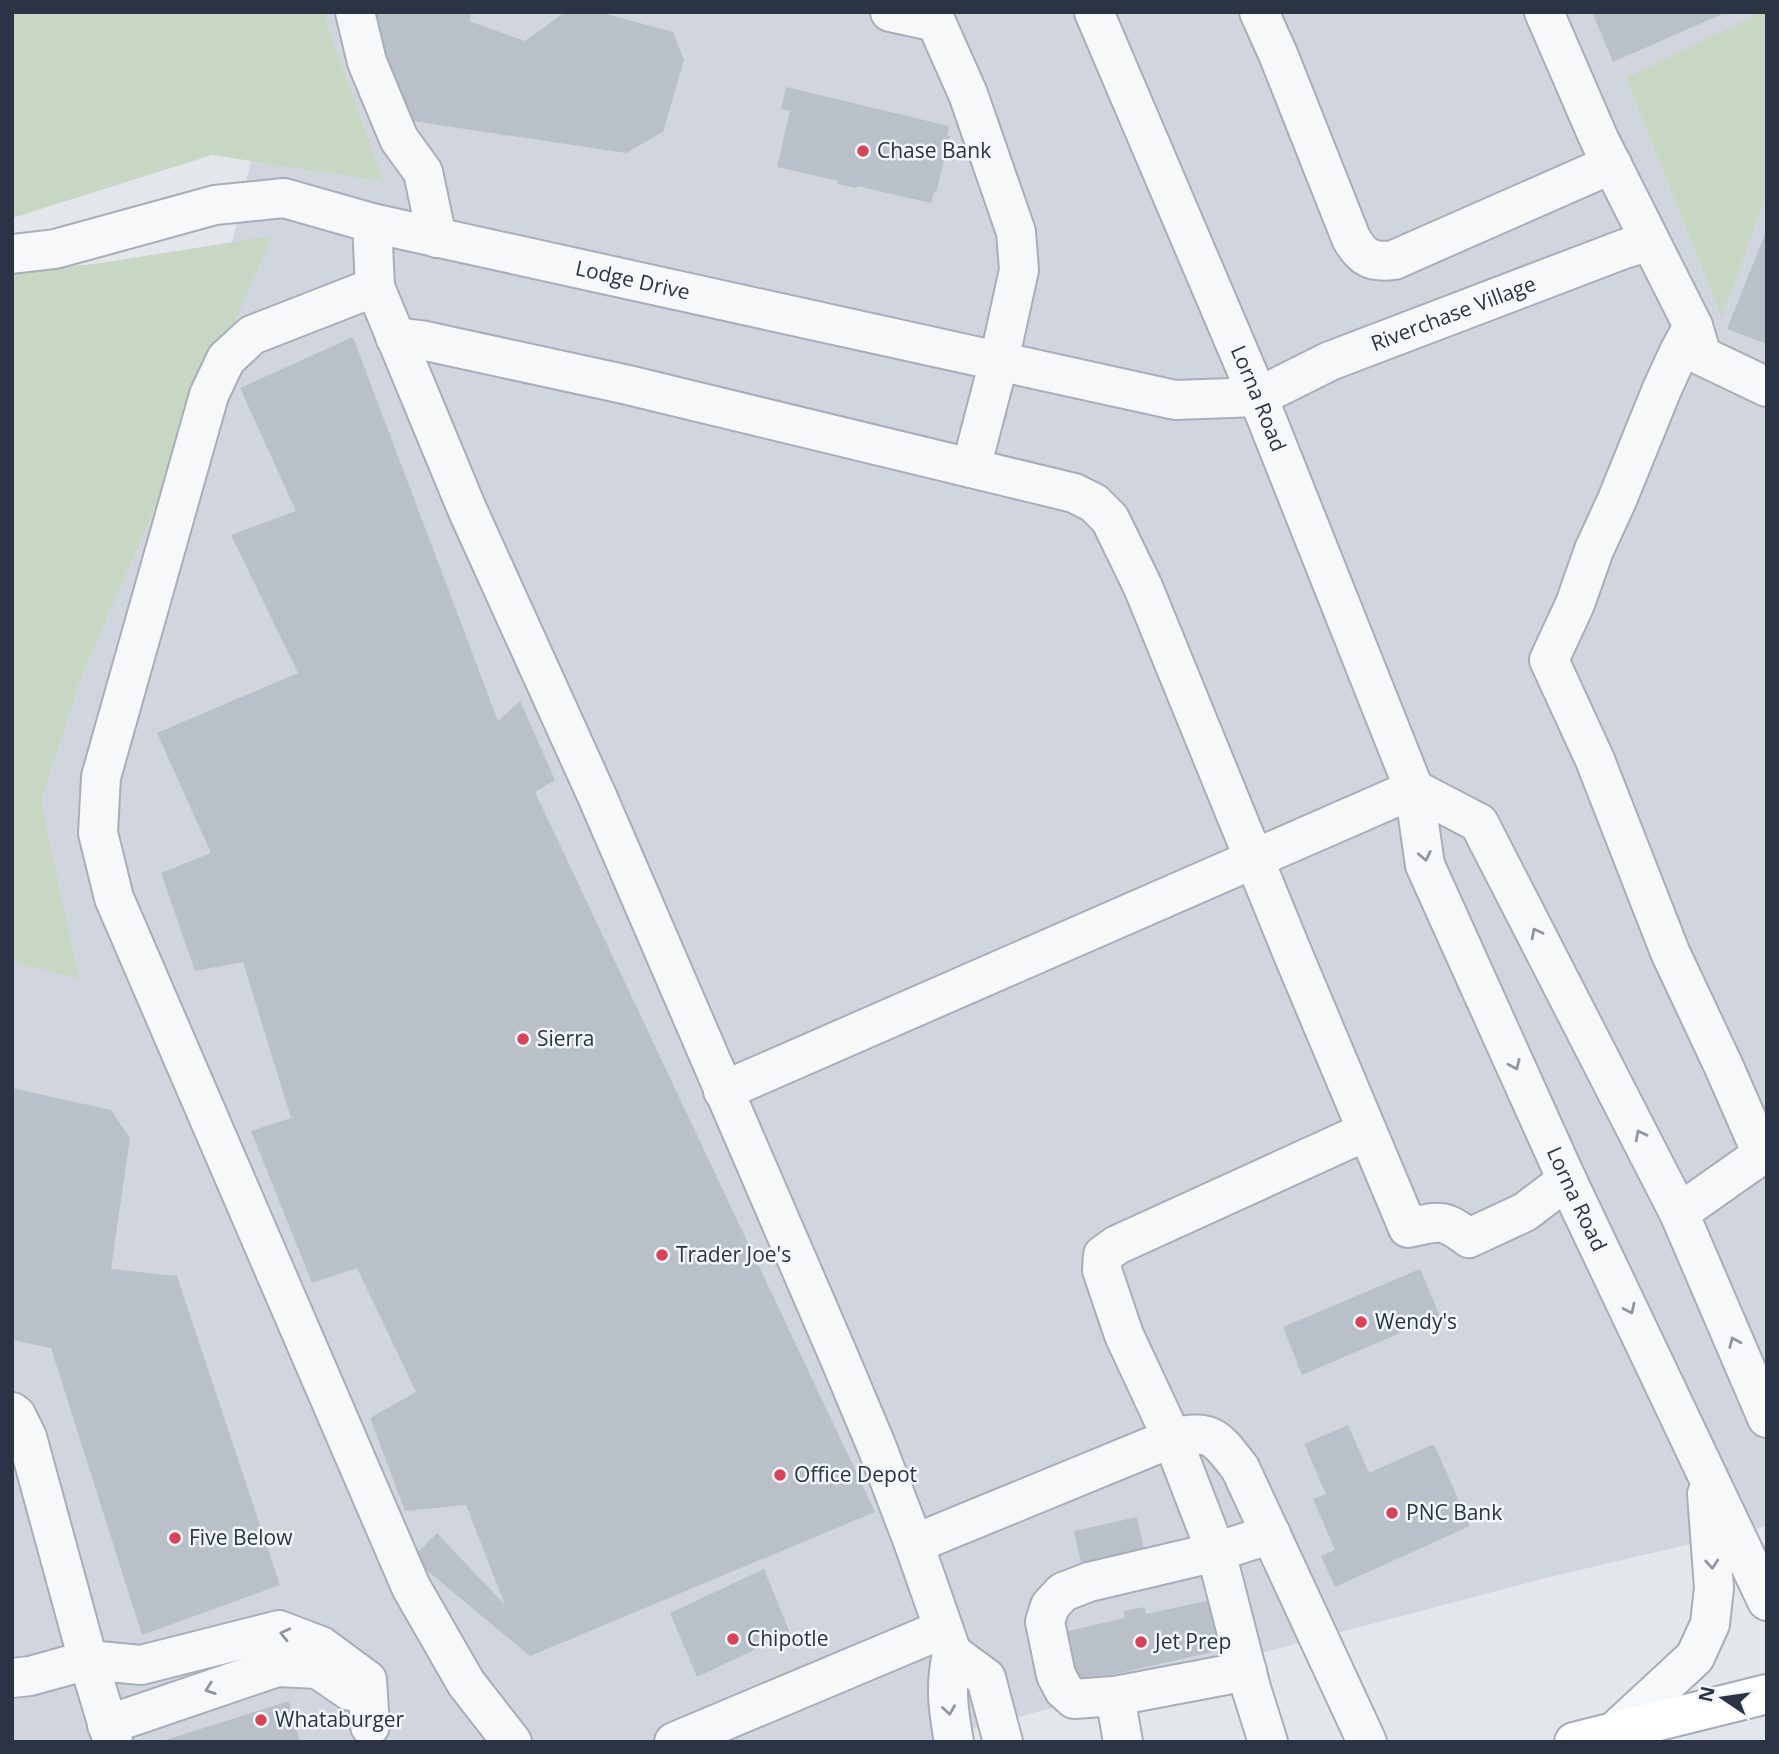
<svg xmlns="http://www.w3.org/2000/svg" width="1779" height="1754" font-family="'Open Sans',sans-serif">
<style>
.built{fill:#d1d6de}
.green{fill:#c8d6c4}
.building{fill:#bac0ca}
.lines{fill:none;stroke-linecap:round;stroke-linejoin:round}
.minor-casing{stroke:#a8aeb7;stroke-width:42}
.major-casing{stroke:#a2abb8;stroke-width:42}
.minor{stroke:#f6f8fa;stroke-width:38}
.major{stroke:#fff;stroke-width:38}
.oneway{stroke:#9096a0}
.poi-dot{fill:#d54459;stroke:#f3f6f9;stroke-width:2.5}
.labels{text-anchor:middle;stroke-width:5;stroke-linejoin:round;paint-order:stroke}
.poi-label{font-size:21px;fill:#2a3445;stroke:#f3f6f9;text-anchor:start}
.street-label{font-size:21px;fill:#2a3445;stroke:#f3f6f9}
</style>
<rect width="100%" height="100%" fill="#e3e7ec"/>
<path class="built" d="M 273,12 L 1767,12 L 1767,1526 L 1550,1577 L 923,1742 L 12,1742 L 12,784 L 218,303 L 278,45 Z"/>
<path class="green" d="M 12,12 L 323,12 L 383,181 L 212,155 L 12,218 Z
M 1763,12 L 1767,12 L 1767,193 L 1722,317 L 1626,78 Z
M 272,236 L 82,675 L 41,801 L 79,979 L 12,961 L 12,271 L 94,264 Z"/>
<path class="building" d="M 372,12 L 472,12 L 469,21 L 525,41 L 565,12 L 599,12 L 673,32 L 684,60 L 663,132 L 626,153 L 399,119 Z
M 1592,12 L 1727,12 L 1613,62 Z
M 786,87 L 949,126 L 947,136 L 950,136 L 936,193 L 934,192 L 931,203 L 857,186 L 857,188 L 837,184 L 838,181 L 777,167 L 790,111 L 781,109 Z
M 1767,229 L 1767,344 L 1727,329 Z
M 353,337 L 498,721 L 520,701 L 555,780 L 535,792 L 875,1512 L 530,1656 L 412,1558 L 437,1533 L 505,1605 L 466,1505 L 405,1511 L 370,1418 L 416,1392 L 357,1268 L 312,1283 L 251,1131 L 291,1118 L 243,962 L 195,971 L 161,873 L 211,853 L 157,733 L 298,673 L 231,535 L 296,511 L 240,388 Z
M 12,1088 L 111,1110 L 130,1138 L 111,1269 L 177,1276 L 280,1585 L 142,1635 L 51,1348 L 12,1340 Z
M 1420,1269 L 1440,1316 L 1302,1375 L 1283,1327 Z
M 1348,1425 L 1369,1473 L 1434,1444 L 1470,1526 L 1335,1587 L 1321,1556 L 1335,1550 L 1313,1499 L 1326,1494 L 1304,1444 Z
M 1137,1517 L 1144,1549 L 1081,1563 L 1074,1531 Z
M 764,1569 L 790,1633 L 697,1677 L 670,1613 Z
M 1211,1600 L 1222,1650 L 1071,1684 L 1060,1633 L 1125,1618 L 1123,1611 L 1145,1607 L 1146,1614 Z
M 289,1701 L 300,1742 L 162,1742 L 162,1741 Z"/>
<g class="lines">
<g class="minor-casing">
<g id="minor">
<path d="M 355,12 L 367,62 L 399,139 L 423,172 L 437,238"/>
<path d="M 890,12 L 936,22 L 968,94 L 1016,232 L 1019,270 L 999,361 L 971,468"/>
<path id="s1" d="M 1094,12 L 1258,397 L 1414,789 L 1425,865 L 1567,1180 L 1767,1601"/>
<path d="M 1259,12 L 1278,54 L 1351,238 C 1362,258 1372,263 1394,260 L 1612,164"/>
<path d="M 1544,12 L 1599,139 L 1693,326 L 1702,356 L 1767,387"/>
<path d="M 372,223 L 375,287 L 467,509 L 597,796 L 839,1357 L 876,1445 L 914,1544 L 952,1653"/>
<path id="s2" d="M 12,254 L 55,249 L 215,205 L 284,198 L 372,223 L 1175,400 L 1258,397 L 1330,361 L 1624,249 L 1650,241"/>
<path d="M 375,287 L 252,335 L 226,359 L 209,395 L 101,777 L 98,833 L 114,898 L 411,1587 L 466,1683 L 512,1742"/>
<path d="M 1693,326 L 1679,352 L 1662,389 L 1617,500 L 1594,550 L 1575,604 L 1549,660 L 1595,760 L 1670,952 L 1724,1067 L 1762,1154"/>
<path d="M 395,337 L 421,340 L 628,385 L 1074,493 L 1094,503 L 1110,519 L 1143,587 L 1292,952 L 1408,1228 C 1440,1221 1442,1218 1469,1238 L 1525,1212 L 1567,1180"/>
<path d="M 1414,789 L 1479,823 L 1679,1213 L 1767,1418"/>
<path d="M 723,1091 L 1414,789"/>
<path d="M 1679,1213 L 1767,1151"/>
<path d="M 12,1412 L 16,1415 L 27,1437 L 88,1660 L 30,1676 L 12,1678"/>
<path d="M 914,1544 L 1172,1438 L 1124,1335 L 1102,1270 L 1103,1255 L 1117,1245 L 1367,1131"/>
<path d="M 1247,1671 L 1115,1696 L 1074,1699 L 1064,1690 L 1056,1675 L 1045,1622 L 1050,1606 L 1063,1592 L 1089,1582 L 1216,1552 L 1271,1534"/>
<path d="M 1115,1696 L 1123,1742"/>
<path d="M 107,1725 L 277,1667 L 318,1669 L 350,1691"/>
<path d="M 1614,1732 L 1695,1657 L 1710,1624 L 1714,1588 L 1707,1494"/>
<path d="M 113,1742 L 88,1660 L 141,1665 L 279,1630 L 321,1646 L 367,1680 L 370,1726"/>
<path d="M 674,1742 L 943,1629"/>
<path d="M 954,1742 C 948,1708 945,1687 952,1653 L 986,1678 L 1003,1742"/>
<path d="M 1268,1742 L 1251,1688 L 1216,1552 L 1172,1438 C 1212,1429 1216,1437 1240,1468 L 1367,1742"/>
</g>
</g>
<g class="major-casing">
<path id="major" d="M 1574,1742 L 1767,1694"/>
</g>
<use href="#minor" class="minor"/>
<use href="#major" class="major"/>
</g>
<defs><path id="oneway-chevron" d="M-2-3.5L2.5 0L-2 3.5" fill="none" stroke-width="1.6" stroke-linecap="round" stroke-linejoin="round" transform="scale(1.75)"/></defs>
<g class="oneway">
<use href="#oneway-chevron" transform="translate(1425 856) rotate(79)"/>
<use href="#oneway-chevron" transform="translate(1536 933) rotate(-117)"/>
<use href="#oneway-chevron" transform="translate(1515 1065) rotate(66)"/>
<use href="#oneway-chevron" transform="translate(1640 1135) rotate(-117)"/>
<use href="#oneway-chevron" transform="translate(1630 1309) rotate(65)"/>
<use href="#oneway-chevron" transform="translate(1734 1342) rotate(-113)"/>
<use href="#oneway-chevron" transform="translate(1712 1564) rotate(86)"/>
<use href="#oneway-chevron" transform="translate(285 1634) rotate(-167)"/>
<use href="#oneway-chevron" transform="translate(210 1689) rotate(161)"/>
<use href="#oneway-chevron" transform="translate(949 1710) rotate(82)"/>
</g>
<g class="poi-dot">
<circle cx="863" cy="151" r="7"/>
<circle cx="523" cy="1039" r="7"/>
<circle cx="662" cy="1255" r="7"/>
<circle cx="1361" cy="1322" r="7"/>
<circle cx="780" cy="1475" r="7"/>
<circle cx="1392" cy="1513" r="7"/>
<circle cx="175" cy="1538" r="7"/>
<circle cx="733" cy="1639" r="7"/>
<circle cx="1141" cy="1642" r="7"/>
<circle cx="261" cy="1720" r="7"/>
</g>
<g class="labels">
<g class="poi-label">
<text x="877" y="158">Chase Bank</text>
<text x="537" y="1046">Sierra</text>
<text x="676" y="1262">Trader Joe's</text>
<text x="1375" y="1329">Wendy's</text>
<text x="794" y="1482">Office Depot</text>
<text x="1406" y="1520">PNC Bank</text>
<text x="189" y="1545">Five Below</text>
<text x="747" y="1646">Chipotle</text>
<text x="1155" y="1649">Jet Prep</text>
<text x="275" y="1727">Whataburger</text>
</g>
<g class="street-label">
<text dy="7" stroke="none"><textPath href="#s2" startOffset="637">Lodge Drive</textPath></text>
<text dy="7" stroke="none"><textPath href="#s2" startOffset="1488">Riverchase Village</textPath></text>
<text dy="7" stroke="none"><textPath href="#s1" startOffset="420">Lorna Road</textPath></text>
<text dy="7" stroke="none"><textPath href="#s1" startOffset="1284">Lorna Road</textPath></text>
</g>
</g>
<rect width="1779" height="1754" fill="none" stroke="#2a3445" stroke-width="28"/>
<g transform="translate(1723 1698) rotate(283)" stroke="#f3f6f9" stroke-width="5" paint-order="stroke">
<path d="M0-5L12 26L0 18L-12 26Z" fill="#2a3445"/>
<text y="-10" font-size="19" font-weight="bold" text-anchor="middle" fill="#2a3445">N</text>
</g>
</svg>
